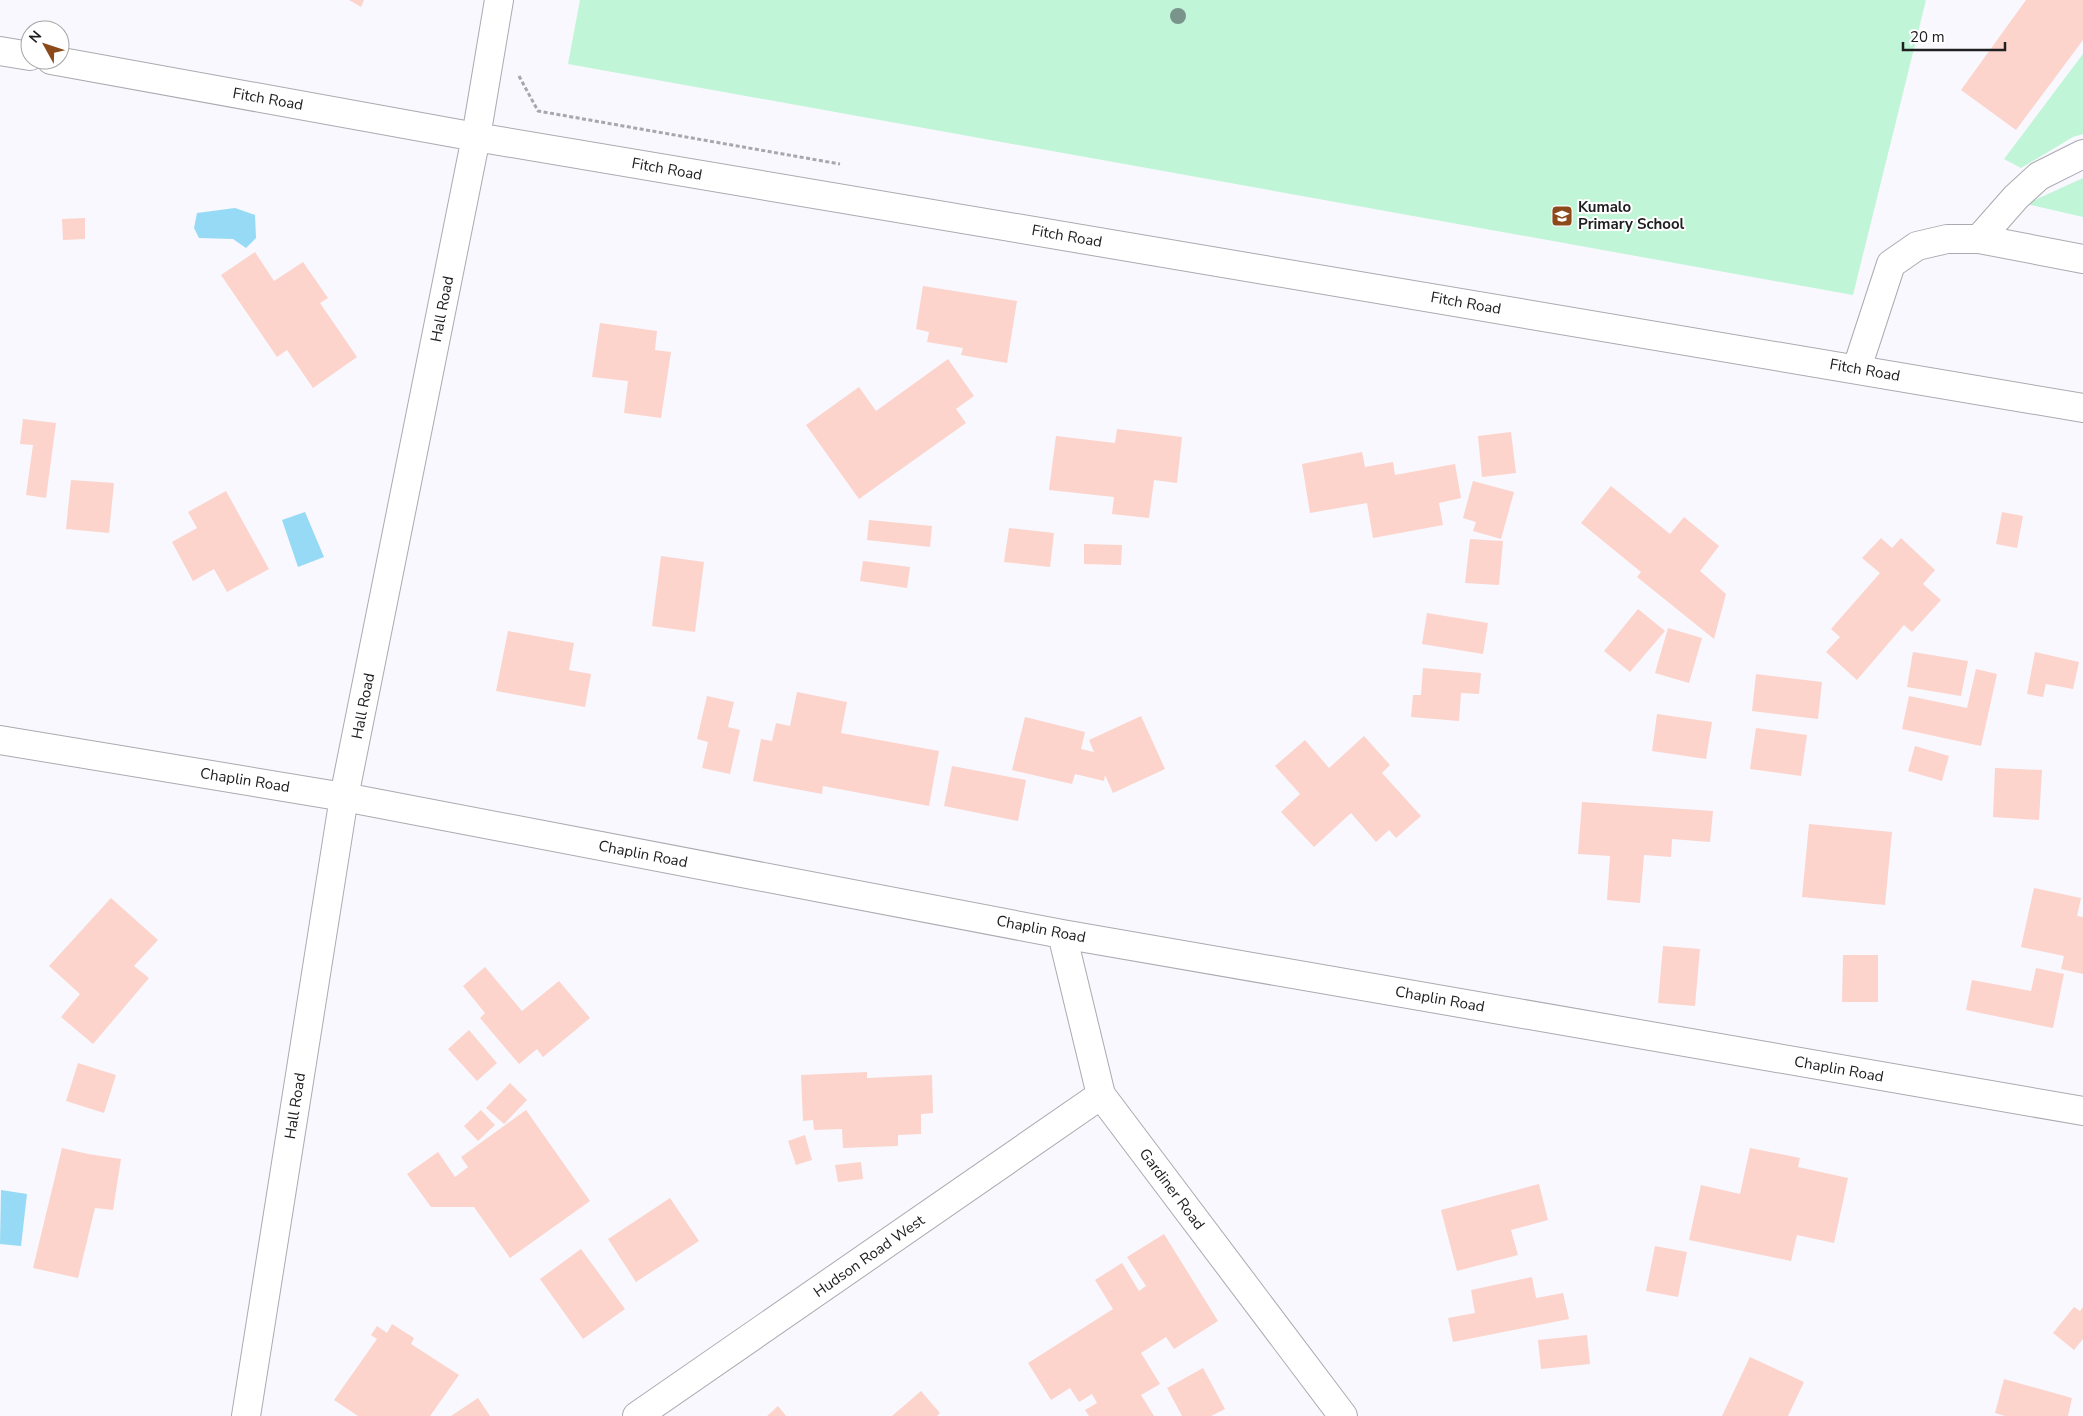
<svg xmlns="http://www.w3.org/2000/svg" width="2083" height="1416" font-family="'Nunito Sans',sans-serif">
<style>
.green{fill:#c1f5d7}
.water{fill:#96daf5}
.building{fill:#fcd4cc}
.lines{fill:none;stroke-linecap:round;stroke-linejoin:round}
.minor-casing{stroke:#aaaab0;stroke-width:30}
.path{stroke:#a7a7ac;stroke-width:3;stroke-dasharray:4 2.5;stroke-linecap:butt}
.minor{stroke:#fff;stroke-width:28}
.tree{fill:#7a948b}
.labels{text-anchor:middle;stroke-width:4;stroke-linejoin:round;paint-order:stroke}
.street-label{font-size:15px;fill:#202023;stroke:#fff}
.poi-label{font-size:15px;font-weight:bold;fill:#202023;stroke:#fff;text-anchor:start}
</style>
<rect width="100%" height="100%" fill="#f8f8fe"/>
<path class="green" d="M 580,0 L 1926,0 L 1853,295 L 568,64 Z
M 2083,54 L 2083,134 L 2073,137 L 2021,168 L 2004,159 Z
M 2083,178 L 2083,217 L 2026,204 Z"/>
<path class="water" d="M 235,208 L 255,215 L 256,238 L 246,248 L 233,239 L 199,238 L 194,228 L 197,213 Z
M 305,512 L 324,557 L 298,567 L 282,520 Z
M 1,1190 L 27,1194 L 21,1246 L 0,1244 Z"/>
<path class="building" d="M 349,0 L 364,0 L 361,7 Z
M 2026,0 L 2083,0 L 2083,40 L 2016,130 L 1961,90 Z
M 85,218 L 85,239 L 63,240 L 62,219 Z
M 255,252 L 274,281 L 303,262 L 328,298 L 320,303 L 357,357 L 313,388 L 287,350 L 277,357 L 221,275 Z
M 923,286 L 1017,301 L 1007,363 L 961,355 L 963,348 L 927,342 L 929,332 L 916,329 Z
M 600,323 L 657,331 L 655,350 L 671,352 L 661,418 L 624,413 L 628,381 L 592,377 Z
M 948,359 L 974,396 L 956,409 L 966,423 L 859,499 L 806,425 L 859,387 L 876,411 Z
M 23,419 L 56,423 L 46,498 L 26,495 L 33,445 L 20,444 Z
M 1117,429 L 1182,437 L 1177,483 L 1154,480 L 1149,518 L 1112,514 L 1114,497 L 1049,490 L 1056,436 L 1115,443 Z
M 1511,432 L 1516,473 L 1482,477 L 1478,436 Z
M 1362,452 L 1365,467 L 1393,462 L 1395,475 L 1455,464 L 1461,498 L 1439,503 L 1443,525 L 1373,538 L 1367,503 L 1310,513 L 1302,464 Z
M 71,480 L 114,483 L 109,533 L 66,529 Z
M 1473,481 L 1514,492 L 1501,539 L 1473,531 L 1476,522 L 1463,518 Z
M 1611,486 L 1670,534 L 1684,517 L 1719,546 L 1700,571 L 1726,594 L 1714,639 L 1637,577 L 1641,572 L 1581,523 Z
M 226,491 L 269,569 L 227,592 L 214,569 L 193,581 L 172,542 L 197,528 L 188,512 Z
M 2002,512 L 2023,516 L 2017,548 L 1996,544 Z
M 869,520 L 932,526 L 930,547 L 867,540 Z
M 1009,528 L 1054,533 L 1050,567 L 1004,562 Z
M 1881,538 L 1892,548 L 1901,538 L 1935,570 L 1923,584 L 1941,600 L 1912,632 L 1904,625 L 1857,680 L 1826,652 L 1840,637 L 1831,629 L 1880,573 L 1862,558 Z
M 1470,539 L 1503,541 L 1499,585 L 1465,583 Z
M 1084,544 L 1122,545 L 1121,565 L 1084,564 Z
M 661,556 L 704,562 L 695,632 L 652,626 Z
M 863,561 L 910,567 L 907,588 L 860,581 Z
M 1638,609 L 1665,631 L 1630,672 L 1604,651 Z
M 1427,613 L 1488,623 L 1483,654 L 1422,644 Z
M 1668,628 L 1702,638 L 1689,683 L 1655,673 Z
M 508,631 L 574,643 L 569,670 L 591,674 L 585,707 L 496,691 Z
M 1913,652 L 1968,661 L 1961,696 L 1907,687 Z
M 2035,652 L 2079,662 L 2073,689 L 2046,684 L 2043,697 L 2027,694 Z
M 1423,668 L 1481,673 L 1479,694 L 1461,693 L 1459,721 L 1411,717 L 1413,695 L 1421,695 Z
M 1976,669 L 1997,674 L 1981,746 L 1902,729 L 1909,696 L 1967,708 Z
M 1756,674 L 1822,682 L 1818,719 L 1752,711 Z
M 797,692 L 847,702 L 841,733 L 939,751 L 929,806 L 823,786 L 822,794 L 753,781 L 761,739 L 772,741 L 776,723 L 790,726 Z
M 707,696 L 734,702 L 728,727 L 740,730 L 730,774 L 702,768 L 708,742 L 697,739 Z
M 1657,714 L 1712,722 L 1706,759 L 1652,751 Z
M 1141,716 L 1165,769 L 1113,793 L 1105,775 L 1104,781 L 1075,774 L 1072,784 L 1012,770 L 1025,717 L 1085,732 L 1081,749 L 1094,752 L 1089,740 Z
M 1756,728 L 1807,735 L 1801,776 L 1750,769 Z
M 1364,736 L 1390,765 L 1382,773 L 1421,816 L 1396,838 L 1389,830 L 1376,842 L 1351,813 L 1314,847 L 1281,812 L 1300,794 L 1275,766 L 1305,740 L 1329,768 Z
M 1915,746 L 1949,756 L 1942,781 L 1908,771 Z
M 952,766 L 1026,780 L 1018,821 L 944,806 Z
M 1995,768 L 2042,770 L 2039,820 L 1993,817 Z
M 1582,802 L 1713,811 L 1710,842 L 1672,839 L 1671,857 L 1644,855 L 1640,903 L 1607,900 L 1610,856 L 1578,854 Z
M 1809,824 L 1892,832 L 1885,905 L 1802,897 Z
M 2034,888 L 2081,898 L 2077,916 L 2083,917 L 2083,974 L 2061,969 L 2064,956 L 2021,947 Z
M 111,898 L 158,940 L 134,966 L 149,978 L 93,1044 L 61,1017 L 80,994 L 49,966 Z
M 1663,946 L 1700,949 L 1695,1006 L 1658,1003 Z
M 1843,955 L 1878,955 L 1878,1002 L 1842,1002 Z
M 485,967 L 522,1011 L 559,981 L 590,1018 L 543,1057 L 537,1049 L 519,1064 L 480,1018 L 485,1013 L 463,986 Z
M 2036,968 L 2064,974 L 2053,1028 L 1966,1010 L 1972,980 L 2031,991 Z
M 469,1030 L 497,1063 L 477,1081 L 448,1049 Z
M 78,1063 L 116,1075 L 104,1113 L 66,1101 Z
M 867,1072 L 867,1078 L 932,1075 L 933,1113 L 921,1114 L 921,1134 L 898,1135 L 898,1146 L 843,1148 L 842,1129 L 814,1130 L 813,1120 L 803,1121 L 801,1075 Z
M 510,1083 L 527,1100 L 504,1124 L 486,1108 Z
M 481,1110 L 495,1125 L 478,1141 L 464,1126 Z
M 526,1110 L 590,1201 L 510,1258 L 474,1207 L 431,1207 L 407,1174 L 438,1152 L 455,1177 L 468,1167 L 461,1157 Z
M 805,1135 L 812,1160 L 796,1165 L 788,1141 Z
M 62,1148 L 88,1154 L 121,1159 L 113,1210 L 95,1208 L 78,1278 L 33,1268 Z
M 1750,1148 L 1800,1158 L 1798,1167 L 1848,1178 L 1834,1243 L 1797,1235 L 1791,1261 L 1689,1240 L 1701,1185 L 1740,1194 Z
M 861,1162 L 863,1179 L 838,1182 L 835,1165 Z
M 1539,1184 L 1548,1220 L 1511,1230 L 1518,1255 L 1457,1271 L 1441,1210 Z
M 670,1198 L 699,1241 L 636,1282 L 608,1239 Z
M 1164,1234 L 1218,1321 L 1174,1349 L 1166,1337 L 1141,1353 L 1160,1384 L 1141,1395 L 1154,1416 L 1089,1416 L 1085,1410 L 1097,1403 L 1092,1394 L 1079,1402 L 1070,1388 L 1051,1400 L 1028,1363 L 1113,1309 L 1095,1280 L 1122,1263 L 1139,1291 L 1146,1286 L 1127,1257 Z
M 1655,1246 L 1687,1252 L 1678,1297 L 1646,1291 Z
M 581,1249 L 625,1309 L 583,1339 L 540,1279 Z
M 1532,1277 L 1536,1298 L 1563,1293 L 1569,1319 L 1453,1342 L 1448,1318 L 1475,1313 L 1471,1290 Z
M 2074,1307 L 2080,1311 L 2083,1307 L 2083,1339 L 2074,1350 L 2053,1333 Z
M 392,1324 L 414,1338 L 411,1344 L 459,1375 L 430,1416 L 358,1416 L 334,1400 L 377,1339 L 371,1335 L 377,1326 L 387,1333 Z
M 1587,1335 L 1590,1364 L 1541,1369 L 1538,1340 Z
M 1750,1357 L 1804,1382 L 1788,1416 L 1722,1416 Z
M 1203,1368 L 1225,1409 L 1211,1416 L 1182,1416 L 1167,1388 Z
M 2004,1379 L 2072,1398 L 2068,1416 L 2005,1416 L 1995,1413 Z
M 921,1391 L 940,1413 L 937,1416 L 892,1416 Z
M 478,1398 L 490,1416 L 451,1416 Z
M 778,1406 L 786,1416 L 767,1416 Z"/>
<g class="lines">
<g class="minor-casing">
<path id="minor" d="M 0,51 L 30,56
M 51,60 L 476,137 L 2083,408
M 1979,239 L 2016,197 L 2039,176 L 2083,154
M 1857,368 L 1891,264 L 1917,246 L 1947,239 L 1979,239 L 2083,259
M 0,740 L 344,797 L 1062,934 L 2083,1111
M 1062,934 L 1101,1095 L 1343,1416
M 246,1416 L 344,797 L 476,137 L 499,0
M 637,1416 L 1101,1095"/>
</g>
<path class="path" d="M 519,76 L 538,111 L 840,164"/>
<use href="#minor" class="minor"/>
</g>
<circle class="tree" cx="1178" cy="16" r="8"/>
<defs>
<g id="school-square" transform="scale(1.125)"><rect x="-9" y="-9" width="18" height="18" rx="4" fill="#8c491a" stroke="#fff"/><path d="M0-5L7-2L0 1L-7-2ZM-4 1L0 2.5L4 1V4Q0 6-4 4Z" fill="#fff"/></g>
</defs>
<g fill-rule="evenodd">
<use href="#school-square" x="1562" y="216"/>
</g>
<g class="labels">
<g class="street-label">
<text transform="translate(268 99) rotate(10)" y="5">Fitch Road</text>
<text transform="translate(667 169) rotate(10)" y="5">Fitch Road</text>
<text transform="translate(1067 236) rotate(10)" y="5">Fitch Road</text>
<text transform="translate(1466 303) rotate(10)" y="5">Fitch Road</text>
<text transform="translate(442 309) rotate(-79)" y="5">Hall Road</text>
<text transform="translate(1865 370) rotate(10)" y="5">Fitch Road</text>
<text transform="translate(363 706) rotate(-79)" y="5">Hall Road</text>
<text transform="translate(245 780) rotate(9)" y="5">Chaplin Road</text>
<text transform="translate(643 854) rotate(11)" y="5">Chaplin Road</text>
<text transform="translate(1041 929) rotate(11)" y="5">Chaplin Road</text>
<text transform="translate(1440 999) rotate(10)" y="5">Chaplin Road</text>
<text transform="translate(1839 1069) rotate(10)" y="5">Chaplin Road</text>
<text transform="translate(295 1106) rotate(-81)" y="5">Hall Road</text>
<text transform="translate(1172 1189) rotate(53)" y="5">Gardiner Road</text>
<text transform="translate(869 1256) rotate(-35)" y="5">Hudson Road West</text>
</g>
<g class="poi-label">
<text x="1578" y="212">Kumalo<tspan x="1578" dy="17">Primary School</tspan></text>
</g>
</g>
<g transform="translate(45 45) rotate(310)"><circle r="24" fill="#ffffff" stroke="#a6a6a7"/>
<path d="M0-4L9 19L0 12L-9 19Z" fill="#8c491a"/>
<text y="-8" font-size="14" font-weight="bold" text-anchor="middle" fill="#202023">N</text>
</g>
<path d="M1903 42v8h102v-8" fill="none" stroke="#202023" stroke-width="2.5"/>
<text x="1910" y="42" font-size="15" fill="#202023" stroke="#ffffff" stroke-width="4" paint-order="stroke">20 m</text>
</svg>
